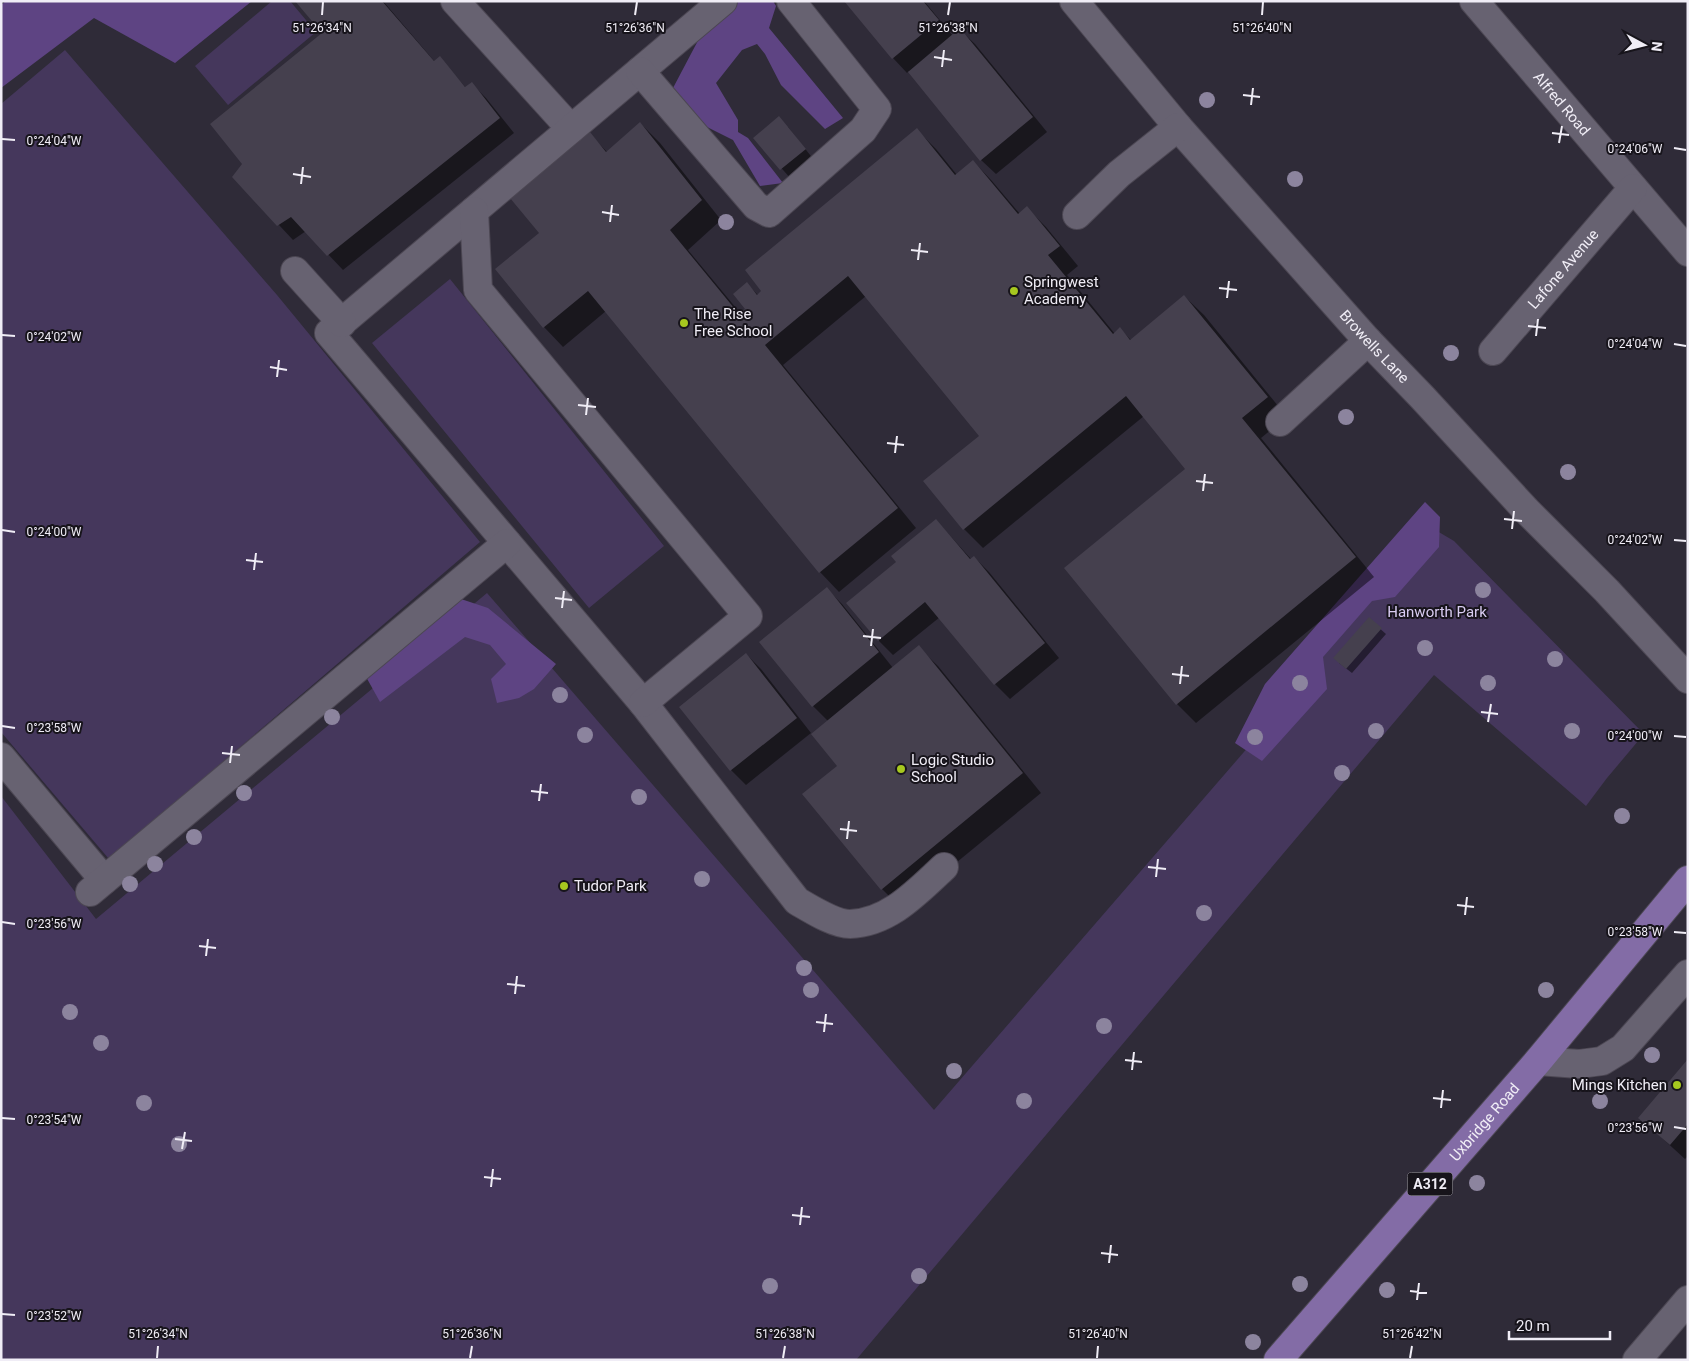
<svg xmlns="http://www.w3.org/2000/svg" width="1689" height="1361" font-family="Roboto,sans-serif">
<style>
.green{fill:#45375c}
.forest{fill:#5e4483}
.shadow{fill:#0007}
.building{fill:#45404e}
.lines{fill:none;stroke-linecap:round;stroke-linejoin:round}
.minor-casing{stroke:#4c4753;stroke-width:30}
.major-casing{stroke:#4c4753;stroke-width:30}
.minor{stroke:#676271;stroke-width:28}
.major{stroke:#836ca6;stroke-width:28}
.tree{fill:#8c849e}
.ticks{fill:none;stroke:#f0edf6;stroke-width:2}
.poi-dot{fill:#a7c81f;stroke:#17141b;stroke-width:2}
.labels{text-anchor:middle;stroke-width:4;stroke-linejoin:round;paint-order:stroke}
.shield{fill:#17141b;stroke:#afacb4;stroke-width:1}
.shield-label{font-size:14px;font-weight:bold;fill:#f0edf6}
.street-label{font-size:15px;fill:#f0edf6;stroke:#17141b}
.poi-label{font-size:15px;fill:#f0edf6;stroke:#17141b;text-anchor:start}
.park-label{font-size:15px;fill:#d9ccf2;stroke:#17141b}
.ticks-label{font-size:12px;text-anchor:middle;fill:#f0edf6;stroke:#17141b;stroke-width:4;stroke-linejoin:round;paint-order:stroke}
</style>
<rect width="100%" height="100%" fill="#2f2b38"/>
<path class="green" d="M 272,1 L 290,1 L 316,32 L 228,105 L 195,66 Z
M 65,50 L 277,295 L 480,542 L 109,859 L 1,732 L 1,104 Z
M 450,279 L 664,546 L 589,608 L 372,343 Z
M 1432,528 L 1454,541 L 1644,734 L 1607,778 L 1586,806 L 1434,675 L 856,1360 L 1,1360 L 1,796 L 96,919 L 487,593 L 934,1110 L 1321,663 L 1315,656 Z"/>
<path class="forest" d="M 6,1 L 252,1 L 175,63 L 94,18 L 1,88 L 1,5 Z
M 738,1 L 773,1 L 776,6 L 769,28 L 843,118 L 825,129 L 781,85 L 765,54 L 757,44 L 742,50 L 716,83 L 738,120 L 738,132 L 748,138 L 783,183 L 760,186 L 733,140 L 691,119 L 673,88 L 702,33 Z
M 1425,502 L 1440,517 L 1439,547 L 1395,597 L 1372,601 L 1323,657 L 1327,689 L 1262,761 L 1235,743 L 1265,684 Z
M 461,599 L 488,608 L 556,664 L 534,689 L 519,698 L 497,703 L 491,679 L 506,664 L 490,645 L 465,637 L 380,702 L 365,675 L 422,625 Z"/>
<path class="shadow" d="M 297,1 L 383,1 L 435,62 L 440,58 L 466,88 L 471,83 L 486,98 L 514,133 L 343,270 L 306,231 L 293,240 L 234,177 L 244,164 L 324,33 Z
M 846,1 L 924,1 L 953,36 L 960,30 L 975,44 L 1047,132 L 996,174 L 981,160 L 909,71 L 907,73 L 893,58 Z
M 640,123 L 660,143 L 721,220 L 688,250 L 741,314 L 747,309 L 747,284 L 758,295 L 917,130 L 936,149 L 957,175 L 973,161 L 992,181 L 1020,214 L 1027,208 L 1046,227 L 1078,266 L 1067,275 L 1115,334 L 1120,329 L 1131,340 L 1184,296 L 1204,315 L 1287,417 L 1261,438 L 1374,577 L 1196,723 L 1177,704 L 1187,469 L 1144,416 L 983,548 L 964,529 L 980,436 L 866,296 L 783,365 L 916,528 L 839,592 L 820,572 L 606,311 L 563,347 L 544,327 L 540,233 L 590,134 L 607,152 Z
M 788,127 L 814,160 L 791,179 L 755,138 Z
M 936,520 L 971,559 L 974,557 L 989,572 L 1059,658 L 1010,699 L 995,684 L 940,617 L 893,655 L 879,641 L 848,603 L 898,562 Z
M 827,589 L 842,604 L 893,668 L 918,647 L 938,666 L 1041,793 L 901,908 L 882,889 L 838,766 L 828,721 L 813,706 Z
M 1369,619 L 1386,634 L 1352,673 L 1339,663 Z
M 746,654 L 761,669 L 811,733 L 746,785 L 731,770 L 681,707 Z
M 1688,1061 L 1688,1156 L 1685,1159 L 1640,1118 Z"/>
<path class="building" d="M 295,1 L 382,1 L 434,61 L 440,56 L 465,87 L 472,82 L 500,118 L 327,256 L 291,217 L 277,226 L 232,177 L 242,164 L 210,124 L 322,33 Z
M 844,1 L 923,1 L 939,20 L 892,59 Z
M 960,28 L 1033,117 L 980,161 L 908,72 Z
M 779,116 L 806,149 L 780,170 L 753,138 Z
M 640,122 L 702,200 L 670,230 L 739,314 L 745,309 L 733,294 L 747,282 L 757,295 L 761,291 L 745,270 L 917,128 L 955,175 L 973,160 L 1018,214 L 1027,206 L 1060,246 L 1048,255 L 1113,334 L 1120,327 L 1130,340 L 1184,295 L 1268,397 L 1242,418 L 1356,557 L 1176,705 L 1064,568 L 1185,469 L 1126,396 L 963,530 L 923,481 L 979,436 L 848,276 L 765,345 L 898,508 L 819,573 L 588,291 L 543,328 L 495,269 L 539,233 L 510,198 L 590,132 L 606,152 Z
M 936,519 L 970,559 L 974,556 L 1045,643 L 994,685 L 925,602 L 878,641 L 846,603 L 896,562 L 891,556 Z
M 827,587 L 879,652 L 812,707 L 759,642 Z
M 1369,617 L 1382,628 L 1346,669 L 1333,658 Z
M 919,645 L 1023,773 L 881,890 L 802,794 L 837,766 L 811,734 Z
M 746,653 L 797,718 L 730,771 L 679,707 Z
M 1688,1059 L 1688,1124 L 1670,1145 L 1638,1118 Z"/>
<g class="lines">
<g class="minor-casing">
<g id="minor">
<path d="M 455,1 L 571,129"/>
<path d="M 723,1 L 329,333 L 643,703 L 797,901 C 811,909 834,924 850,924 C 889,923 918,891 944,867"/>
<path id="s1" d="M 1074,1 L 1178,127 L 1368,341 L 1423,398 L 1526,510 L 1607,591 L 1688,679"/>
<path id="s2" d="M 1474,1 L 1688,252"/>
<path d="M 640,71 L 756,206 L 769,213 L 863,130 L 877,109 L 791,1"/>
<path d="M 474,211 L 478,290 L 748,616 L 643,703"/>
<path d="M 1077,215 L 1119,174 L 1178,127"/>
<path d="M 295,271 L 342,323"/>
<path id="s3" d="M 1493,351 L 1633,188"/>
<path d="M 1280,422 L 1368,341"/>
<path d="M 1,757 L 104,880"/>
<path d="M 90,892 L 507,543"/>
<path d="M 1538,1061 L 1579,1064 L 1602,1061 L 1623,1048 L 1688,974"/>
<path d="M 1637,1360 L 1688,1300"/>
</g>
</g>
<g class="major-casing">
<g id="major">
<path id="s4" d="M 1278,1360 L 1538,1061 L 1688,880"/>
</g>
</g>
<use href="#minor" class="minor"/>
<use href="#major" class="major"/>
</g>
<g class="tree">
<circle cx="1207" cy="100" r="8"/>
<circle cx="1295" cy="179" r="8"/>
<circle cx="726" cy="222" r="8"/>
<circle cx="1451" cy="353" r="8"/>
<circle cx="1346" cy="417" r="8"/>
<circle cx="1568" cy="472" r="8"/>
<circle cx="1483" cy="590" r="8"/>
<circle cx="1425" cy="648" r="8"/>
<circle cx="1555" cy="659" r="8"/>
<circle cx="1300" cy="683" r="8"/>
<circle cx="1488" cy="683" r="8"/>
<circle cx="560" cy="695" r="8"/>
<circle cx="332" cy="717" r="8"/>
<circle cx="1376" cy="731" r="8"/>
<circle cx="1572" cy="731" r="8"/>
<circle cx="585" cy="735" r="8"/>
<circle cx="1255" cy="737" r="8"/>
<circle cx="1342" cy="773" r="8"/>
<circle cx="244" cy="793" r="8"/>
<circle cx="639" cy="797" r="8"/>
<circle cx="1622" cy="816" r="8"/>
<circle cx="194" cy="837" r="8"/>
<circle cx="155" cy="864" r="8"/>
<circle cx="702" cy="879" r="8"/>
<circle cx="130" cy="884" r="8"/>
<circle cx="1204" cy="913" r="8"/>
<circle cx="804" cy="968" r="8"/>
<circle cx="811" cy="990" r="8"/>
<circle cx="1546" cy="990" r="8"/>
<circle cx="70" cy="1012" r="8"/>
<circle cx="1104" cy="1026" r="8"/>
<circle cx="101" cy="1043" r="8"/>
<circle cx="1652" cy="1055" r="8"/>
<circle cx="954" cy="1071" r="8"/>
<circle cx="1024" cy="1101" r="8"/>
<circle cx="1600" cy="1101" r="8"/>
<circle cx="144" cy="1103" r="8"/>
<circle cx="179" cy="1144" r="8"/>
<circle cx="1477" cy="1183" r="8"/>
<circle cx="919" cy="1276" r="8"/>
<circle cx="1300" cy="1284" r="8"/>
<circle cx="770" cy="1286" r="8"/>
<circle cx="1387" cy="1290" r="8"/>
<circle cx="1253" cy="1342" r="8"/>
</g>
<path class="ticks" d="M 322,15 L 323,2M 635,15 L 637,2M 948,15 L 950,2M 1262,15 L 1263,2M 934,57 L 952,60M 942,67 L 944,50M 1243,95 L 1260,97M 1251,105 L 1253,88M 1552,133 L 1569,135M 2,139 L 15,140M 1559,143 L 1562,126M 1674,148 L 1686,150M 293,174 L 311,177M 301,184 L 303,167M 602,212 L 619,215M 610,222 L 612,205M 911,250 L 928,252M 918,260 L 920,243M 1219,288 L 1237,290M 1227,298 L 1229,281M 1528,326 L 1546,328M 2,335 L 15,336M 1536,336 L 1538,319M 1674,344 L 1686,346M 270,367 L 287,370M 277,377 L 279,360M 578,405 L 596,407M 586,415 L 588,398M 887,443 L 904,445M 895,453 L 897,436M 1196,481 L 1213,483M 1203,491 L 1205,474M 1504,519 L 1522,521M 1512,529 L 1514,511M 2,530 L 15,532M 1674,540 L 1686,541M 246,560 L 263,562M 254,570 L 256,553M 555,598 L 572,600M 562,608 L 564,591M 863,636 L 881,638M 871,646 L 873,629M 1172,674 L 1189,676M 1180,684 L 1182,666M 1481,712 L 1498,714M 1488,722 L 1491,704M 2,726 L 15,728M 1674,736 L 1686,737M 222,753 L 240,755M 230,763 L 232,746M 531,791 L 548,793M 539,801 L 541,784M 840,829 L 857,831M 847,839 L 849,821M 1148,867 L 1166,869M 1156,877 L 1158,859M 1457,905 L 1474,907M 1465,915 L 1467,897M 2,922 L 15,924M 1674,932 L 1686,933M 199,946 L 216,948M 206,956 L 208,939M 507,984 L 525,986M 515,994 L 517,976M 816,1022 L 833,1024M 824,1032 L 826,1014M 1125,1060 L 1142,1062M 1132,1070 L 1134,1052M 1433,1098 L 1451,1100M 1441,1108 L 1443,1090M 2,1118 L 15,1119M 1674,1127 L 1686,1129M 175,1139 L 192,1141M 182,1149 L 185,1132M 484,1177 L 501,1179M 491,1187 L 493,1169M 792,1215 L 810,1217M 800,1225 L 802,1207M 1101,1253 L 1118,1255M 1109,1263 L 1111,1245M 1410,1291 L 1427,1293M 1417,1300 L 1419,1283M 2,1314 L 15,1315M 157,1358 L 158,1346M 470,1358 L 472,1346M 783,1358 L 785,1346M 1097,1358 L 1098,1346M 1410,1358 L 1412,1346"/>
<g class="poi-dot">
<circle cx="1014" cy="291" r="5"/>
<circle cx="684" cy="323" r="5"/>
<circle cx="901" cy="769" r="5"/>
<circle cx="564" cy="886" r="5"/>
<circle cx="1677" cy="1085" r="5"/>
</g>
<g class="labels">
<rect class="shield" x="1407.5" y="1172.5" width="45" height="23" rx="4"/>
<g class="shield-label">
<text x="1430" y="1189">A312</text>
</g>
<g class="street-label">
<text dy="5" stroke="none"><textPath href="#s2" startOffset="135">Alfred Road</textPath></text>
<text dy="5" stroke="none"><textPath href="#s3" startOffset="108">Lafone Avenue</textPath></text>
<text dy="5" stroke="none"><textPath href="#s1" startOffset="458">Browells Lane</textPath></text>
<text dy="5" stroke="none"><textPath href="#s4" startOffset="315">Uxbridge Road</textPath></text>
</g>
<g class="poi-label">
<text x="1024" y="287">Springwest<tspan x="1024" dy="17">Academy</tspan></text>
<text x="694" y="319">The Rise<tspan x="694" dy="17">Free School</tspan></text>
<text x="911" y="765">Logic Studio<tspan x="911" dy="17">School</tspan></text>
<text x="574" y="891">Tudor Park</text>
<text x="1667" y="1090" text-anchor="end">Mings Kitchen</text>
</g>
<g class="park-label">
<text x="1437" y="617">Hanworth Park</text>
</g>
</g>
<g class="ticks-label">
<text x="322" y="32">51°26'34"N</text>
<text x="635" y="32">51°26'36"N</text>
<text x="948" y="32">51°26'38"N</text>
<text x="1262" y="32">51°26'40"N</text>
<text x="54" y="145">0°24'04"W</text>
<text x="1635" y="153">0°24'06"W</text>
<text x="54" y="341">0°24'02"W</text>
<text x="1635" y="348">0°24'04"W</text>
<text x="54" y="536">0°24'00"W</text>
<text x="1635" y="544">0°24'02"W</text>
<text x="54" y="732">0°23'58"W</text>
<text x="1635" y="740">0°24'00"W</text>
<text x="54" y="928">0°23'56"W</text>
<text x="1635" y="936">0°23'58"W</text>
<text x="54" y="1124">0°23'54"W</text>
<text x="1635" y="1132">0°23'56"W</text>
<text x="54" y="1320">0°23'52"W</text>
<text x="158" y="1338">51°26'34"N</text>
<text x="472" y="1338">51°26'36"N</text>
<text x="785" y="1338">51°26'38"N</text>
<text x="1098" y="1338">51°26'40"N</text>
<text x="1412" y="1338">51°26'42"N</text>
</g>
<rect width="1689" height="1361" fill="none" stroke="#f0edf6" stroke-width="5"/>
<g transform="translate(1644 45) rotate(97)" stroke="#17141b" stroke-width="4" paint-order="stroke">
<path d="M0-4L9 19L0 12L-9 19Z" fill="#f0edf6"/>
<text y="-8" font-size="14" font-weight="bold" text-anchor="middle" fill="#f0edf6">N</text>
</g>
<path d="M1509 1331v8h101v-8" fill="none" stroke="#f0edf6" stroke-width="2.5"/>
<text x="1516" y="1331" font-size="15" fill="#f0edf6" stroke="#17141b" stroke-width="4" paint-order="stroke">20 m</text>
</svg>
